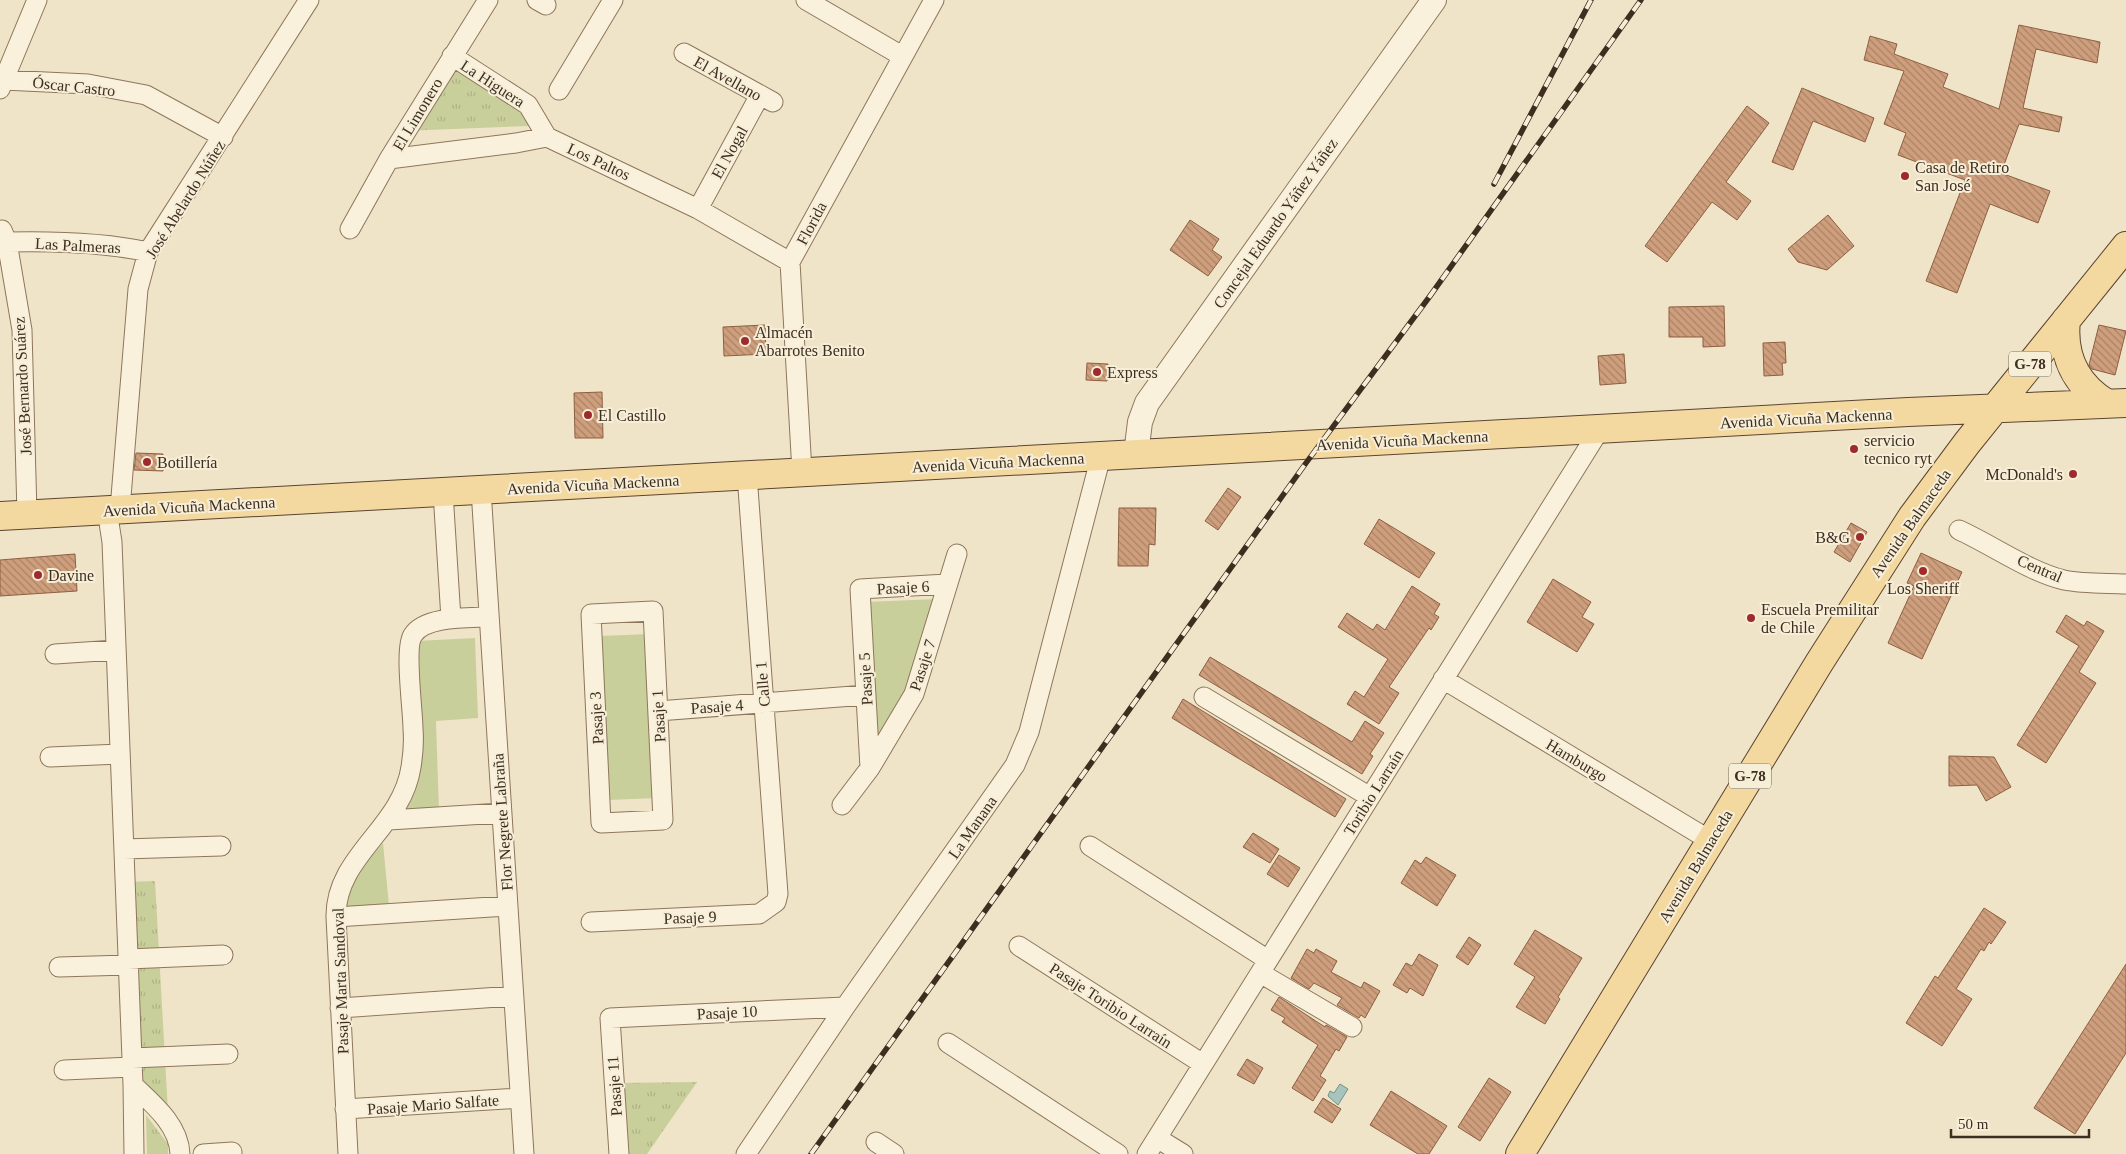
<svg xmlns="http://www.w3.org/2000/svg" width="2126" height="1154" font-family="Georgia,serif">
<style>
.grass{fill:url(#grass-tufts)}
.green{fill:#c9cf9b}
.water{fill:#a9c4bc;stroke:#6f938a}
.building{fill:url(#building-back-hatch);stroke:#8d5f41}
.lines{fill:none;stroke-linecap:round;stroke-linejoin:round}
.minor-casing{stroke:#8d765c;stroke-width:21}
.tertiary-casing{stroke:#8d765c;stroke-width:26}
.primary-casing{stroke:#5b4430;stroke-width:30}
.minor{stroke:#faf1dc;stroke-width:19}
.tertiary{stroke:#faf1dc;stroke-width:24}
.primary{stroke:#f3d9a0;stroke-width:28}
.rail-casing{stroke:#3d2e20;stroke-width:5.5}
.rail{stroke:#f7eed8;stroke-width:4;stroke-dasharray:11;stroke-linecap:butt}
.poi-dot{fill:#9e2a2b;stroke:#f7eed8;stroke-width:2}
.labels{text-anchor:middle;stroke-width:4;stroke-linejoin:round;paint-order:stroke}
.shield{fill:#f7eed8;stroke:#756857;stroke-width:1}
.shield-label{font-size:15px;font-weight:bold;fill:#3d2e20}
.street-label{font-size:16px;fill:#3d2e20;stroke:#f7eed8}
.poi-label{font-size:16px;fill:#3d2e20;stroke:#f7eed8;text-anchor:start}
</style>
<defs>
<pattern id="grass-tufts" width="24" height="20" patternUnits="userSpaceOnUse" patternTransform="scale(1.25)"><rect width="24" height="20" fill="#c9cf9b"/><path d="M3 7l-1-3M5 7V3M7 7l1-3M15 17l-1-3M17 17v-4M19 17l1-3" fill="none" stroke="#aeb285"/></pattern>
<pattern id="building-back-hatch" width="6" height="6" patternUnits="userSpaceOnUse" patternTransform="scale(1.25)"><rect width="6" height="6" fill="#cf9f7d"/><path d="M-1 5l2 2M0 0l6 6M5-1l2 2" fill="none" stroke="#a98266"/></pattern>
</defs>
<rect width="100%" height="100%" fill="#f0e4c8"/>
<path class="grass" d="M 443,61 L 528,112 L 530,126 L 402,131 Z
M 155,881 L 168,1112 L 142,1087 L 125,882 Z
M 697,1082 L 647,1154 L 623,1154 L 618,1083 Z
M 146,1115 L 168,1144 L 168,1154 L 147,1154 Z"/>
<path class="green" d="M 937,599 L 910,689 L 874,750 L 865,602 Z
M 649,634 L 657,798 L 608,800 L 600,636 Z
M 475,638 L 478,718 L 436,721 L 439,811 L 399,815 L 416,641 Z
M 383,843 L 389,906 L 342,910 L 359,870 Z"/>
<path class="water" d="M 1340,1084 L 1348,1089 L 1338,1105 L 1328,1096 L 1330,1091 L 1334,1093 Z"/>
<path class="building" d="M 2019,25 L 2100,42 L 2097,63 L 2036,49 L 2023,108 L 2062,117 L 2059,132 L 2019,124 L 2001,173 L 2050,191 L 2038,223 L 1990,204 L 1957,293 L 1926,281 L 1965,180 L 1898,155 L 1906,133 L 1884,124 L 1904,71 L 1864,60 L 1870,36 L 1897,44 L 1894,54 L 1948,74 L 1943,87 L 1999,109 Z
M 1802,88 L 1874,118 L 1865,142 L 1813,121 L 1793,170 L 1772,162 Z
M 1747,106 L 1769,123 L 1726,182 L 1751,201 L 1737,220 L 1712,202 L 1667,262 L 1645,246 Z
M 1828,215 L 1854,246 L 1827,270 L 1798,262 L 1788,249 Z
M 1190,220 L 1219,239 L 1212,250 L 1222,257 L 1208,276 L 1170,250 Z
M 1724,306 L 1725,346 L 1703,347 L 1703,337 L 1669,337 L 1669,307 Z
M 765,325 L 766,354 L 724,356 L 723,327 Z
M 2099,325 L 2126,331 L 2115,375 L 2092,369 L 2089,365 Z
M 1785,342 L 1786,363 L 1782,363 L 1783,375 L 1764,376 L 1763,343 Z
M 1624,354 L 1626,383 L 1600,385 L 1598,356 Z
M 1087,363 L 1108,364 L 1107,381 L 1086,380 Z
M 602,392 L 603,438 L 575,438 L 574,393 Z
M 136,453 L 163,454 L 163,471 L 134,470 Z
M 1228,488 L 1241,497 L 1218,530 L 1205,521 Z
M 1119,508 L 1156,508 L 1155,545 L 1149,544 L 1148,566 L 1118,566 Z
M 1379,519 L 1435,553 L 1419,578 L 1364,544 Z
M 1851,523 L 1867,532 L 1850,562 L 1834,552 Z
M 1921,553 L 1962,572 L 1922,659 L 1888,643 L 1914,586 L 1907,583 Z
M 75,554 L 77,591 L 0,596 L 0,560 Z
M 1553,579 L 1591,602 L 1582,617 L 1594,624 L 1577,652 L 1527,622 Z
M 1412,586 L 1440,604 L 1434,614 L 1439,617 L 1431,630 L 1429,628 L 1389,687 L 1399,693 L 1379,724 L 1347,704 L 1355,691 L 1364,697 L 1388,659 L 1338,627 L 1347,613 L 1373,630 L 1377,624 L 1385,630 Z
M 2066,615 L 2084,626 L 2087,621 L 2104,631 L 2079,672 L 2096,683 L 2046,763 L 2017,745 L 2079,646 L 2056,632 Z
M 1210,657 L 1352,742 L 1365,721 L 1384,733 L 1370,754 L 1373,756 L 1362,774 L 1199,675 Z
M 1183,699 L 1346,799 L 1335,817 L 1172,718 Z
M 1949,756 L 1994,757 L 2011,787 L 1986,801 L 1977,785 L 1949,786 Z
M 1253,833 L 1279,849 L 1270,863 L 1243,847 Z
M 1279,855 L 1300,868 L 1288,887 L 1267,874 Z
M 1426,857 L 1456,875 L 1437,906 L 1401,883 L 1415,860 L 1421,864 Z
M 1984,908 L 2006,922 L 1991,944 L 1989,942 L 1984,951 L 1981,949 L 1956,989 L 1972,999 L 1942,1046 L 1906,1023 L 1935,976 L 1938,978 Z
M 1535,930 L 1582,958 L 1558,997 L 1560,999 L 1545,1024 L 1516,1007 L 1535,977 L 1514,964 Z
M 1469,937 L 1481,945 L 1468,965 L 1456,957 Z
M 1307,949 L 1314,953 L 1316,949 L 1337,961 L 1331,972 L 1361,988 L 1364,982 L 1380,991 L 1365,1018 L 1361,1015 L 1359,1018 L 1337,1005 L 1342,998 L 1314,983 L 1309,989 L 1291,978 Z
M 1419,954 L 1438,965 L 1423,996 L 1410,988 L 1407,993 L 1393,985 L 1406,963 L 1412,966 Z
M 2126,964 L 2126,1053 L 2075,1134 L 2034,1108 Z
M 1279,997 L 1325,1027 L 1326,1025 L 1347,1037 L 1339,1051 L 1336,1049 L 1320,1076 L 1326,1080 L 1313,1101 L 1292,1088 L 1318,1045 L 1282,1022 L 1285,1018 L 1271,1010 Z
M 1247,1059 L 1263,1068 L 1254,1084 L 1237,1075 Z
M 1489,1078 L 1511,1092 L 1480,1141 L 1458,1127 Z
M 1391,1091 L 1447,1126 L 1429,1154 L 1418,1154 L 1370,1125 Z
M 1323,1098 L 1341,1109 L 1332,1123 L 1314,1112 Z"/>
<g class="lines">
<g class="minor-casing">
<path id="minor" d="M 537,0 L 546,5
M 806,0 L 902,56
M 684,53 L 773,102
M 452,56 L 528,105 L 547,137
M 3,80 L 88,84 L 146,95 L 223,137
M 0,89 L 37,0
M 559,90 L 613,0
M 389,159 L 516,143 L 547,137 L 698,209 L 790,262
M 698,209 L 760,95
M 350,229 L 389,159 L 488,0
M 2,230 L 7,242 L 22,330 L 27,514
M 7,242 C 54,241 103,242 148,252
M 802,472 L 790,262 L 934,0
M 481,490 L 524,1154
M 443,492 L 451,619
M 120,509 L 138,289 L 148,252 L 309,0
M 107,510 L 112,542 L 133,1085 L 134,1154
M 1959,530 C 1992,545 2030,572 2064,580 C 2084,584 2105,583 2126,584
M 653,611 L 663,820 L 601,823 L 591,614 Z
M 55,654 L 116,650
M 1443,679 L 1711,841
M 1204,697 L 1370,797
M 658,711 L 866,695
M 50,757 L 120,754
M 870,768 L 860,589 L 947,584
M 842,805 L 870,768 L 914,694 L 957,554
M 389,820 L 501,813
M 1090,846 L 1268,960
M 124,849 L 221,846
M 336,917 L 507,906
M 591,922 L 759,914 L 776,902 L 778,894 L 747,475
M 1019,946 L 1203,1064
M 128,959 L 223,955
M 59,967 L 128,965
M 1260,973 L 1352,1027
M 340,1008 L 513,996
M 948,1043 L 1118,1154
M 132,1058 L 228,1054
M 64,1070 L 132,1067
M 133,1085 C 153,1104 179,1125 180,1154
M 345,1109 L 520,1098
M 1157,1138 L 1183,1154
M 876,1142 L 894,1154
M 203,1154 L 232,1152
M 348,1154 L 336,917 C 335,856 402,828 411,767 C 413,755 414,741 413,729 C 413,711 404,647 413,635 C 425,616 468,618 488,617
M 619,1154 L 610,1018 L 845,1007
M 746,1154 L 845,1007 L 1015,765 L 1029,732 L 1101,456
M 1147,1154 L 1600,429"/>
</g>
<g class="tertiary-casing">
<path id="tertiary" d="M 1136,454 L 1140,422 L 1147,403 L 1434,0"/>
</g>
<g class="primary-casing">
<path id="primary" d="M 2066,320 C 2062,356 2075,384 2106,403
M 0,516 L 1908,412 L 2126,403
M 1520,1154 L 1819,663 L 1912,517 L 1967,443 L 2126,246"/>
</g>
<use href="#minor" class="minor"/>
<use href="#tertiary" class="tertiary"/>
<use href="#primary" class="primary"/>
<g class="rail-casing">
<path id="rail" d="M 1494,184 L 1591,0
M 811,1154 L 1306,463 L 1430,296 L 1641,0"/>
</g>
<use href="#rail" class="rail"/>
</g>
<g class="poi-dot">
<circle cx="1905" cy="176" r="5"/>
<circle cx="745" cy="341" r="5"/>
<circle cx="1097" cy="372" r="5"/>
<circle cx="588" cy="415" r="5"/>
<circle cx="1854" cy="449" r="5"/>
<circle cx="147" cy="462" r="5"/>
<circle cx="2073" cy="474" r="5"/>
<circle cx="1860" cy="537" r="5"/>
<circle cx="1923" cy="571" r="5"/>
<circle cx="38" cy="575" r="5"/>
<circle cx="1751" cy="618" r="5"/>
</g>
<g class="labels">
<g class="shield">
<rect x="2009" y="351.5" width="42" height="25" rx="4"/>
<rect x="1729" y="763.5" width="42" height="25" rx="4"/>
</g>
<g class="shield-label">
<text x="2030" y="369">G-78</text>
<text x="1750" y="781">G-78</text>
</g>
<g class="street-label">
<text transform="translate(728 78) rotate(29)" y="6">El Avellano</text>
<text transform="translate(493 83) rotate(33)" y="6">La Higuera</text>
<text transform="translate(74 86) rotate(6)" y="6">Óscar Castro</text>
<text transform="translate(417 114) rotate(-59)" y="6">El Limonero</text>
<text transform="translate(729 152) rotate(-61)" y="6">El Nogal</text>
<text transform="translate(599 161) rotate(25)" y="6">Los Paltos</text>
<text transform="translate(185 199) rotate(-58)" y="6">José Abelardo Núñez</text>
<text transform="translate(811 223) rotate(-62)" y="6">Florida</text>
<text transform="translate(1275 223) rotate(-55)" y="6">Concejal Eduardo Yáñez Yáñez</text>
<text transform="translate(78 245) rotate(3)" y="6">Las Palmeras</text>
<text transform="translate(22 386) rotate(-93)" y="6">José Bernardo Suárez</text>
<text transform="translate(1806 418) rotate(-3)" y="6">Avenida Vicuña Mackenna</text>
<text transform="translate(1402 440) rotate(-3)" y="6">Avenida Vicuña Mackenna</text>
<text transform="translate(998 462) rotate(-3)" y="6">Avenida Vicuña Mackenna</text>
<text transform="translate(593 484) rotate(-3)" y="6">Avenida Vicuña Mackenna</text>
<text transform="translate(189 506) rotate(-3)" y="6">Avenida Vicuña Mackenna</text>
<text transform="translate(1910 523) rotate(-55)" y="6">Avenida Balmaceda</text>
<text transform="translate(2040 568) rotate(23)" y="6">Central</text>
<text transform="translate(903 587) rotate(-3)" y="6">Pasaje 6</text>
<text transform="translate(922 665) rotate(-72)" y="6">Pasaje 7</text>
<text transform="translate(865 679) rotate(-93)" y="6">Pasaje 5</text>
<text transform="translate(762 684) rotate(-95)" y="6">Calle 1</text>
<text transform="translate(717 706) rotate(-4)" y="6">Pasaje 4</text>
<text transform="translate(658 716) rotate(-93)" y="6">Pasaje 1</text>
<text transform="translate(596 718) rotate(-93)" y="6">Pasaje 3</text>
<text transform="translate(1577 760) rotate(31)" y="6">Hamburgo</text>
<text transform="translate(1373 792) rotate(-58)" y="6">Toribio Larraín</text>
<text transform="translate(502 822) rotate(-94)" y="6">Flor Negrete Labraña</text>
<text transform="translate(972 827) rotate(-55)" y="6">La Manana</text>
<text transform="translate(1695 866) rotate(-59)" y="6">Avenida Balmaceda</text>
<text transform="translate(690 917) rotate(-2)" y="6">Pasaje 9</text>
<text transform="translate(340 981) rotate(-92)" y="6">Pasaje Marta Sandoval</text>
<text transform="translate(1111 1005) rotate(33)" y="6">Pasaje Toribio Larraín</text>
<text transform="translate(727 1012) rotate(-3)" y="6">Pasaje 10</text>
<text transform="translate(614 1086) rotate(-94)" y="6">Pasaje 11</text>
<text transform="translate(433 1104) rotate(-4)" y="6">Pasaje Mario Salfate</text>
</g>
<g class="poi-label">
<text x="1915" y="173">Casa de Retiro<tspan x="1915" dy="18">San José</tspan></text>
<text x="755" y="338">Almacén<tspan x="755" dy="18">Abarrotes Benito</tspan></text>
<text x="1107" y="378">Express</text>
<text x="598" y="421">El Castillo</text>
<text x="1864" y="446">servicio<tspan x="1864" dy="18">tecnico ryt</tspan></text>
<text x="157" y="468">Botillería</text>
<text x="2063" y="480" text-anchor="end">McDonald's</text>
<text x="1850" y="543" text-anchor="end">B&amp;G</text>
<text x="48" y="581">Davine</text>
<text x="1923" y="594" text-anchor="middle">Los Sheriff</text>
<text x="1761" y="615">Escuela Premilitar<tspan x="1761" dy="18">de Chile</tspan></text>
</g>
</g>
<path d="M1951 1129v8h138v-8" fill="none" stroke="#3d2e20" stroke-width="2.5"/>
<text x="1958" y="1129" font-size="15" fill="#3d2e20" stroke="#f7eed8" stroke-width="4" paint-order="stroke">50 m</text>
</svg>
